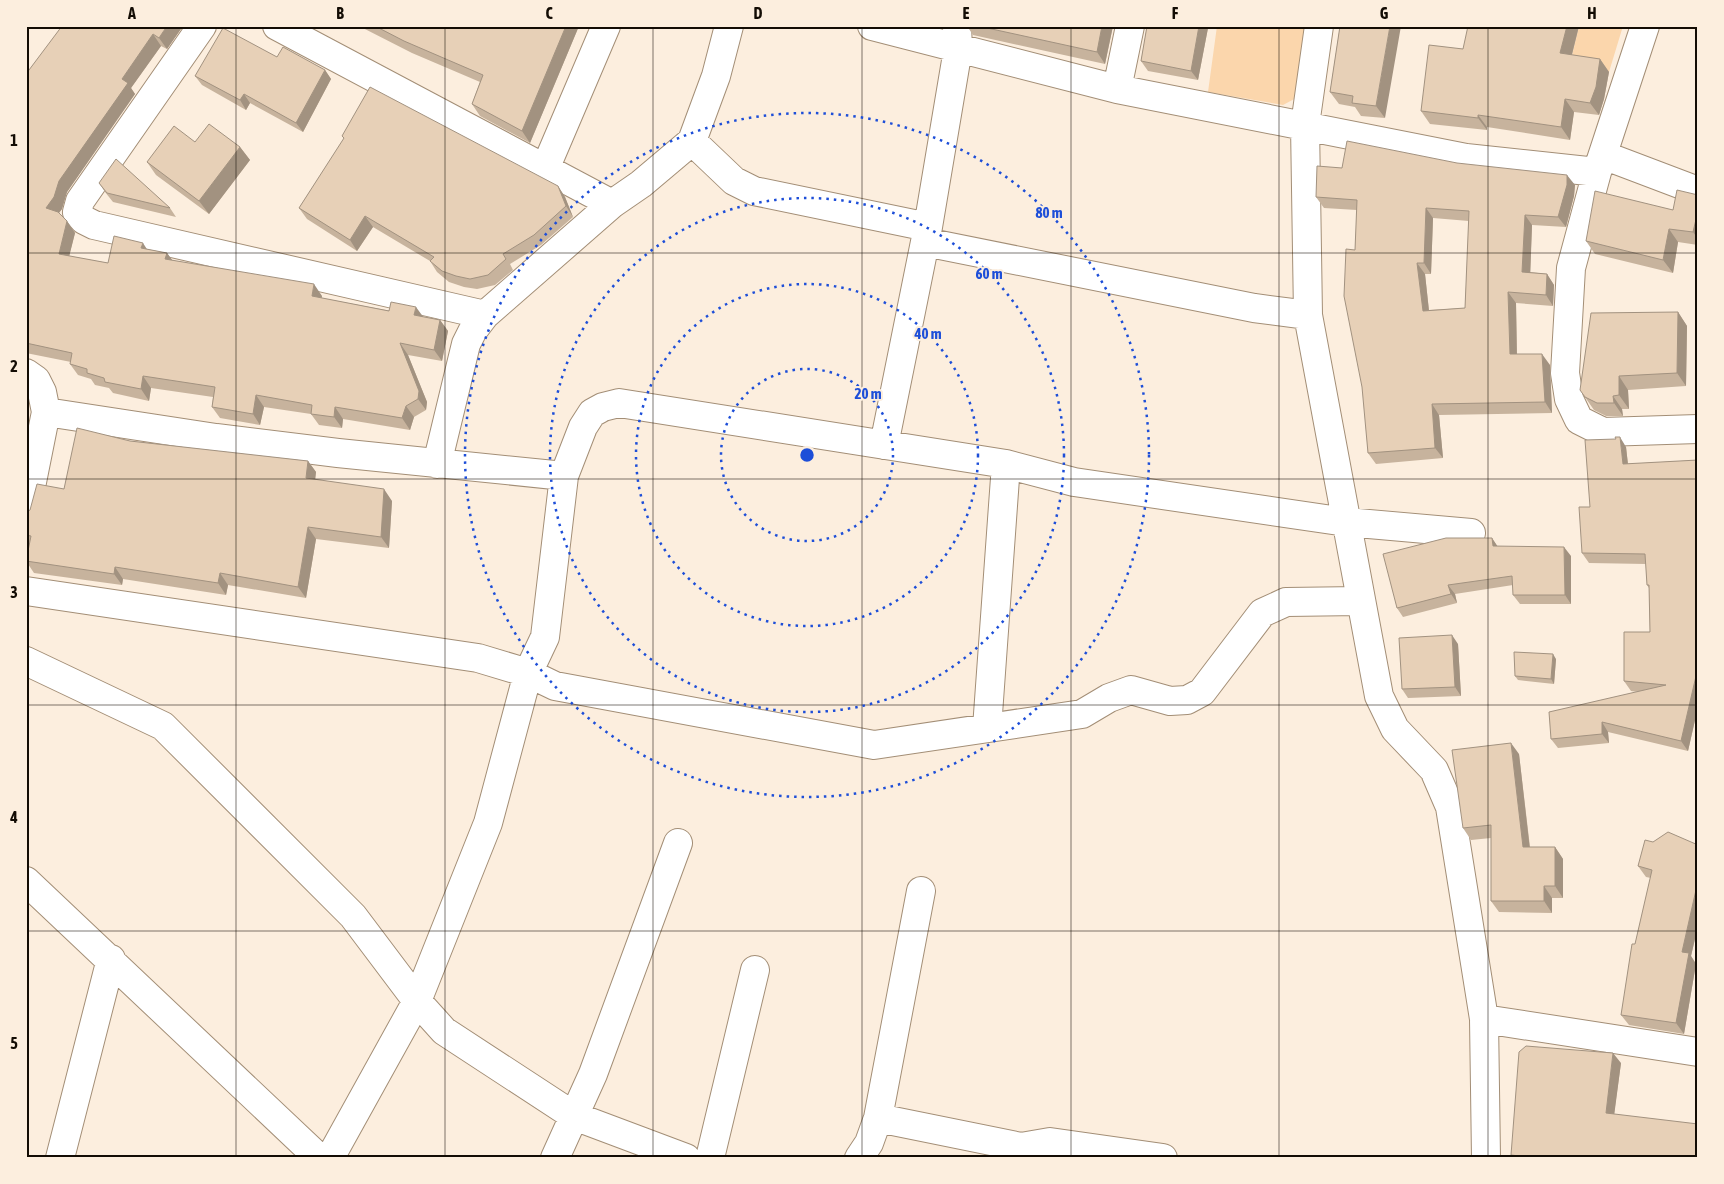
<svg xmlns="http://www.w3.org/2000/svg" width="1724" height="1184" font-family="'Asap Condensed',sans-serif">
<style>
.green{fill:#fbd6ac}
.lines{fill:none;stroke-linecap:round;stroke-linejoin:round}
.minor-casing{stroke:#a38e76;stroke-width:30}
.minor{stroke:#fff;stroke-width:28}
.wall{fill:#c7b39d;fill-rule:evenodd}
.shaded-wall{fill:#a29280}
.building{fill:#e7d0b7;stroke:#a29280;fill-rule:evenodd}
.grid{fill:none;stroke:#130c04;stroke-width:1;stroke-opacity:0.55}
.ring{fill:none;stroke:#1d4ed8;stroke-width:2.5;stroke-dasharray:2.5 5}
.centre{fill:#1d4ed8;stroke:#fceede;stroke-width:2.5}
.ring-label{font-size:15px;text-anchor:middle;font-weight:bold;fill:#1d4ed8;stroke:#fceede;stroke-width:4;stroke-linejoin:round;paint-order:stroke}
.neatline{fill:none;stroke:#130c04;stroke-width:2}
.grid-label{font-size:16px;text-anchor:middle;font-weight:bold;fill:#130c04}
</style>
<rect width="100%" height="100%" fill="#fceede"/>
<path class="green" d="M 1217,26 L 1309,26 L 1298,97 L 1283,105 L 1208,92 Z
M 1579,26 L 1623,26 L 1609,72 L 1570,64 Z"/>
<g class="lines">
<g class="minor-casing">
<path id="minor" d="M 202,26 L 80,201 L 77,212 L 84,220 L 94,225 L 485,315
M 277,26 L 612,204
M 872,26 L 1117,89 L 1466,158 L 1597,172
M 1319,26 L 1305,125 L 1308,315 L 1379,696 L 1395,729 L 1434,770 L 1450,807 L 1484,1019 L 1486,1158
M 1645,26 L 1597,172 L 1571,268 L 1565,373 L 1569,399 L 1579,420 L 1603,432 L 1698,429
M 1117,89 L 1130,26
M 692,141 L 734,181 L 754,191 L 928,227
M 1603,155 L 1698,191
M 545,169 L 606,26
M 925,242 L 1254,308 L 1308,315
M 26,373 L 36,380 L 42,392 L 46,412 L 26,512
M 46,412 L 216,438 L 338,453 L 564,476
M 884,445 L 928,227 L 958,49 L 957,26
M 437,464 L 466,344 L 472,332 L 485,315 L 612,204 L 641,184 L 692,141 L 716,76 L 729,26
M 26,591 L 478,658 L 528,673 L 555,686 L 874,745 L 1082,714 L 1109,698 L 1131,690 L 1170,701 L 1187,700 L 1202,692 L 1262,613 L 1286,602 L 1360,601
M 26,661 L 163,726 L 353,916 L 417,1001 L 444,1031 L 574,1116 L 686,1158
M 987,728 L 1006,464
M 26,881 L 319,1158
M 1484,1019 L 1698,1052
M 878,1118 L 1021,1147 L 1050,1142 L 1163,1158
M 60,1158 L 111,959
M 330,1158 L 417,1001 L 488,823 L 528,673 L 545,637 L 564,476 L 583,427 L 592,413 L 603,407 L 619,403 L 1006,464 L 1074,482 L 1346,522 L 1471,533
M 555,1158 L 593,1074 L 678,843
M 710,1158 L 755,970
M 859,1158 L 869,1143 L 878,1118 L 921,891"/>
</g>
<use href="#minor" class="minor"/>
</g>
<path class="wall" d="M 183,26 L 167,49 L 161,46 L 131,88 L 135,94 L 67,192 L 62,209 L 59,213 L 67,221 L 75,233 L 69,256 L 108,263 L 147,249 L 167,253 L 172,260 L 322,296 L 321,298 L 440,320 L 448,331 L 442,361 L 408,355 L 427,402 L 426,410 L 414,417 L 410,430 L 343,419 L 342,428 L 319,425 L 311,414 L 264,407 L 260,425 L 220,418 L 212,407 L 213,397 L 151,388 L 149,401 L 113,393 L 109,388 L 95,385 L 91,379 L 78,375 L 70,364 L 71,362 L 26,353 L 26,74 Z
M 359,26 L 579,26 L 530,143 L 480,116 L 472,104 L 480,82 L 412,53 Z
M 967,26 L 1113,26 L 1105,64 L 973,35 Z
M 1147,26 L 1218,26 L 1217,29 L 1208,28 L 1198,80 L 1148,71 L 1141,61 Z
M 1340,26 L 1385,118 L 1361,116 L 1355,107 L 1339,104 L 1330,92 Z
M 1579,26 L 1572,55 L 1600,59 L 1609,72 L 1604,99 L 1599,115 L 1574,112 L 1570,140 L 1487,127 L 1487,130 L 1430,124 L 1421,111 L 1463,49 Z
M 325,70 L 331,79 L 303,132 L 250,103 L 246,110 L 202,85 L 195,76 Z
M 342,136 L 558,186 L 565,197 L 573,217 L 541,245 L 510,264 L 513,270 L 495,285 L 477,289 L 464,287 L 449,282 L 437,272 L 430,261 L 373,227 L 357,251 L 307,219 L 299,208 L 344,139 Z
M 195,142 L 240,147 L 250,160 L 209,214 L 156,175 L 147,162 Z
M 99,183 L 170,208 L 176,217 L 113,202 L 105,192 Z
M 1575,185 L 1574,196 L 1566,227 L 1532,225 L 1530,272 L 1547,274 L 1554,285 L 1553,306 L 1516,303 L 1517,354 L 1550,365 L 1552,413 L 1439,415 L 1443,458 L 1376,464 L 1368,453 L 1355,250 L 1357,210 L 1324,208 L 1316,197 ZM 1433,218 L 1469,221 L 1465,308 L 1429,310 L 1425,274 L 1431,274 Z
M 1698,195 L 1698,245 L 1678,242 L 1673,273 L 1595,254 L 1586,241 L 1673,210 Z
M 1678,312 L 1687,326 L 1686,386 L 1628,390 L 1629,409 L 1622,409 L 1623,416 L 1606,416 L 1594,410 L 1580,390 Z
M 130,441 L 308,461 L 316,472 L 315,479 L 392,501 L 389,548 L 316,539 L 306,598 L 228,585 L 226,595 L 123,579 L 122,585 L 34,573 L 26,561 L 29,546 L 26,545 L 26,513 L 64,489 Z
M 1626,447 L 1628,464 L 1698,460 L 1698,707 L 1688,751 L 1608,732 L 1609,743 L 1558,748 L 1551,739 L 1638,692 L 1631,691 L 1624,681 L 1650,632 L 1649,588 L 1647,585 L 1646,564 L 1589,563 L 1582,553 Z
M 1492,538 L 1497,546 L 1571,556 L 1571,604 L 1520,604 L 1513,595 L 1513,585 L 1455,594 L 1457,603 L 1403,617 L 1397,608 Z
M 1458,644 L 1461,696 L 1408,698 L 1402,689 Z
M 1556,659 L 1554,684 L 1518,680 L 1515,676 Z
M 1519,754 L 1530,847 L 1555,847 L 1563,859 L 1563,898 L 1552,898 L 1552,913 L 1499,912 L 1491,901 L 1491,838 L 1471,840 L 1463,828 Z
M 1653,842 L 1698,845 L 1698,926 L 1691,956 L 1696,964 L 1684,1034 L 1629,1025 L 1621,1015 L 1635,944 L 1651,878 L 1646,877 L 1638,866 Z
M 1621,1063 L 1614,1114 L 1698,1158 L 1513,1158 L 1511,1155 Z"/>
<path class="shaded-wall" d="M 167,26 L 183,26 L 167,49 L 159,38 Z
M 566,26 L 579,26 L 530,143 L 522,131 Z
M 1102,26 L 1113,26 L 1105,64 L 1097,52 Z
M 1199,26 L 1207,26 L 1208,28 L 1198,80 L 1191,71 Z
M 1390,26 L 1401,26 L 1385,118 L 1376,106 Z
M 1567,26 L 1579,26 L 1569,66 L 1560,53 Z
M 153,34 L 161,46 L 131,88 L 135,94 L 67,192 L 62,209 L 54,219 L 46,208 L 59,181 L 122,79 Z
M 1600,59 L 1609,72 L 1604,99 L 1599,115 L 1590,103 Z
M 325,70 L 331,79 L 303,132 L 296,123 Z
M 244,94 L 250,103 L 246,110 L 240,100 Z
M 1565,99 L 1574,112 L 1570,140 L 1561,127 Z
M 1478,115 L 1487,127 L 1487,130 L 1478,118 Z
M 240,147 L 250,160 L 209,214 L 199,201 Z
M 1567,175 L 1575,185 L 1574,196 L 1566,227 L 1558,217 Z
M 558,186 L 565,197 L 573,217 L 566,206 Z
M 1426,208 L 1433,218 L 1431,274 L 1424,263 Z
M 1698,211 L 1698,239 L 1693,232 Z
M 1525,215 L 1532,225 L 1530,282 L 1522,272 Z
M 365,216 L 373,227 L 357,251 L 350,240 Z
M 67,221 L 75,233 L 67,265 L 59,254 Z
M 1669,229 L 1678,242 L 1673,273 L 1663,260 Z
M 143,243 L 150,254 L 141,248 Z
M 167,253 L 175,264 L 165,259 Z
M 1417,263 L 1425,274 L 1430,321 L 1423,311 Z
M 1547,274 L 1554,285 L 1553,306 L 1546,295 Z
M 314,284 L 322,296 L 320,308 L 312,296 Z
M 1508,292 L 1516,303 L 1517,364 L 1510,354 Z
M 416,307 L 424,318 L 414,315 Z
M 1678,312 L 1687,326 L 1686,386 L 1677,373 Z
M 440,320 L 448,331 L 442,361 L 434,350 Z
M 400,343 L 408,355 L 427,402 L 426,410 L 418,399 Z
M 1542,354 L 1550,365 L 1552,413 L 1545,402 Z
M 143,376 L 151,388 L 149,401 L 141,389 Z
M 1619,376 L 1628,390 L 1629,409 L 1619,395 Z
M 256,395 L 264,407 L 260,425 L 253,414 Z
M 1613,396 L 1622,409 L 1623,416 L 1614,403 Z
M 1432,404 L 1439,415 L 1443,458 L 1435,448 Z
M 406,406 L 414,417 L 410,430 L 402,418 Z
M 335,407 L 343,419 L 342,428 L 334,417 Z
M 1620,437 L 1626,447 L 1629,474 L 1623,464 Z
M 308,461 L 316,472 L 314,490 L 306,478 Z
M 384,489 L 392,501 L 389,548 L 381,537 Z
M 308,527 L 316,539 L 306,598 L 298,587 Z
M 1492,538 L 1498,547 L 1493,546 Z
M 1564,547 L 1571,556 L 1571,604 L 1565,595 Z
M 115,567 L 123,579 L 122,585 L 114,574 Z
M 220,573 L 228,585 L 226,595 L 218,583 Z
M 1448,585 L 1455,594 L 1457,603 L 1451,594 Z
M 1452,635 L 1458,644 L 1461,696 L 1455,687 Z
M 1553,654 L 1556,659 L 1554,684 L 1551,679 Z
M 1696,676 L 1698,678 L 1698,707 L 1688,751 L 1681,741 Z
M 1602,722 L 1608,732 L 1609,743 L 1602,734 Z
M 1511,743 L 1519,754 L 1531,859 L 1523,847 Z
M 1555,847 L 1563,859 L 1563,898 L 1555,886 Z
M 1698,881 L 1698,926 L 1691,956 L 1696,964 L 1684,1034 L 1676,1023 L 1682,952 Z
M 1544,886 L 1552,898 L 1552,913 L 1544,901 Z
M 1613,1053 L 1621,1063 L 1613,1124 L 1606,1113 Z"/>
<path class="building" d="M 62,26 L 167,26 L 159,38 L 153,34 L 122,79 L 128,83 L 59,181 L 54,197 L 46,208 L 58,212 L 67,221 L 59,254 L 108,263 L 114,236 L 143,243 L 141,248 L 167,253 L 165,259 L 314,284 L 312,296 L 389,311 L 391,302 L 416,307 L 414,315 L 440,320 L 434,350 L 400,343 L 419,391 L 418,399 L 406,406 L 402,418 L 335,407 L 334,417 L 311,414 L 312,405 L 256,395 L 253,414 L 212,407 L 215,387 L 143,376 L 141,389 L 105,382 L 104,378 L 87,373 L 87,369 L 70,364 L 72,353 L 26,343 L 26,74 Z
M 375,26 L 566,26 L 522,131 L 472,104 L 483,75 L 404,41 Z
M 978,26 L 1102,26 L 1097,52 Z
M 1147,26 L 1199,26 L 1191,71 L 1141,61 Z
M 1340,26 L 1390,26 L 1376,106 L 1352,103 L 1353,96 L 1330,92 Z
M 1468,26 L 1567,26 L 1560,53 L 1600,59 L 1596,87 L 1590,103 L 1565,99 L 1561,127 L 1478,115 L 1478,118 L 1421,111 L 1429,45 L 1463,49 Z
M 223,28 L 277,57 L 283,47 L 325,70 L 296,123 L 244,94 L 240,100 L 195,76 Z
M 370,87 L 558,186 L 566,206 L 534,235 L 503,254 L 506,259 L 488,275 L 470,279 L 456,276 L 442,271 L 430,261 L 434,257 L 365,216 L 350,240 L 299,208 L 344,138 L 342,136 Z
M 209,124 L 240,147 L 199,201 L 147,162 L 174,126 L 195,142 Z
M 1347,141 L 1457,163 L 1567,175 L 1567,185 L 1558,217 L 1525,215 L 1522,272 L 1547,274 L 1546,295 L 1508,292 L 1510,354 L 1542,354 L 1545,402 L 1432,404 L 1435,448 L 1368,453 L 1362,387 L 1344,296 L 1346,249 L 1355,250 L 1357,200 L 1316,197 L 1317,166 L 1342,168 ZM 1426,208 L 1469,211 L 1465,308 L 1423,311 L 1417,263 L 1424,263 Z
M 116,159 L 170,208 L 107,193 L 99,183 Z
M 1677,190 L 1698,195 L 1698,211 L 1693,232 L 1669,229 L 1663,260 L 1586,241 L 1595,191 L 1673,210 Z
M 1678,312 L 1677,373 L 1619,376 L 1619,395 L 1613,396 L 1614,403 L 1597,403 L 1585,397 L 1580,390 L 1591,313 Z
M 77,428 L 130,441 L 308,461 L 306,478 L 384,489 L 381,537 L 308,527 L 298,587 L 220,573 L 218,583 L 115,567 L 114,574 L 26,561 L 31,536 L 26,535 L 26,513 L 30,510 L 37,484 L 64,489 Z
M 1615,437 L 1620,437 L 1623,464 L 1698,460 L 1698,676 L 1696,676 L 1681,741 L 1602,722 L 1602,734 L 1551,739 L 1549,712 L 1666,685 L 1624,681 L 1624,632 L 1650,632 L 1649,585 L 1647,585 L 1645,554 L 1582,553 L 1579,507 L 1590,507 L 1585,440 L 1616,439 Z
M 1446,538 L 1492,538 L 1493,546 L 1564,547 L 1565,595 L 1513,595 L 1512,576 L 1448,585 L 1451,594 L 1397,608 L 1383,554 Z
M 1452,635 L 1455,687 L 1402,689 L 1399,638 Z
M 1514,652 L 1553,654 L 1551,679 L 1515,676 Z
M 1511,743 L 1523,847 L 1555,847 L 1555,886 L 1544,886 L 1544,901 L 1491,901 L 1491,825 L 1463,828 L 1452,750 Z
M 1668,832 L 1698,845 L 1698,881 L 1682,952 L 1689,953 L 1676,1023 L 1621,1015 L 1632,944 L 1635,944 L 1652,870 L 1638,866 L 1645,840 L 1653,842 Z
M 1526,1046 L 1613,1053 L 1606,1113 L 1698,1124 L 1698,1158 L 1528,1158 L 1528,1157 L 1511,1155 L 1519,1052 Z"/>
<path class="grid" d="M 236,26 L 236,1158M 445,26 L 445,1158M 653,26 L 653,1158M 862,26 L 862,1158M 1071,26 L 1071,1158M 1279,26 L 1279,1158M 1488,26 L 1488,1158M 26,253 L 1698,253M 26,479 L 1698,479M 26,705 L 1698,705M 26,931 L 1698,931"/>
<g class="ring">
<circle cx="807" cy="455" r="86"/>
<circle cx="807" cy="455" r="171"/>
<circle cx="807" cy="455" r="257"/>
<circle cx="807" cy="455" r="342"/>
</g>
<circle cx="807" cy="455" r="8" class="centre"/>
<g class="ring-label">
<text x="1049" y="218">80 m</text>
<text x="989" y="279">60 m</text>
<text x="928" y="339">40 m</text>
<text x="868" y="399">20 m</text>
</g>
<rect width="1724" height="1184" fill="none" stroke="#fceede" stroke-width="55"/>
<rect x="28" y="28" width="1668" height="1128" class="neatline"/>
<g class="grid-label">
<text x="132" y="19">A</text>
<text x="340" y="19">B</text>
<text x="549" y="19">C</text>
<text x="758" y="19">D</text>
<text x="966" y="19">E</text>
<text x="1175" y="19">F</text>
<text x="1384" y="19">G</text>
<text x="1592" y="19">H</text>
<text x="14" y="146">1</text>
<text x="14" y="372">2</text>
<text x="14" y="598">3</text>
<text x="14" y="823">4</text>
<text x="14" y="1049">5</text>
</g>
</svg>
